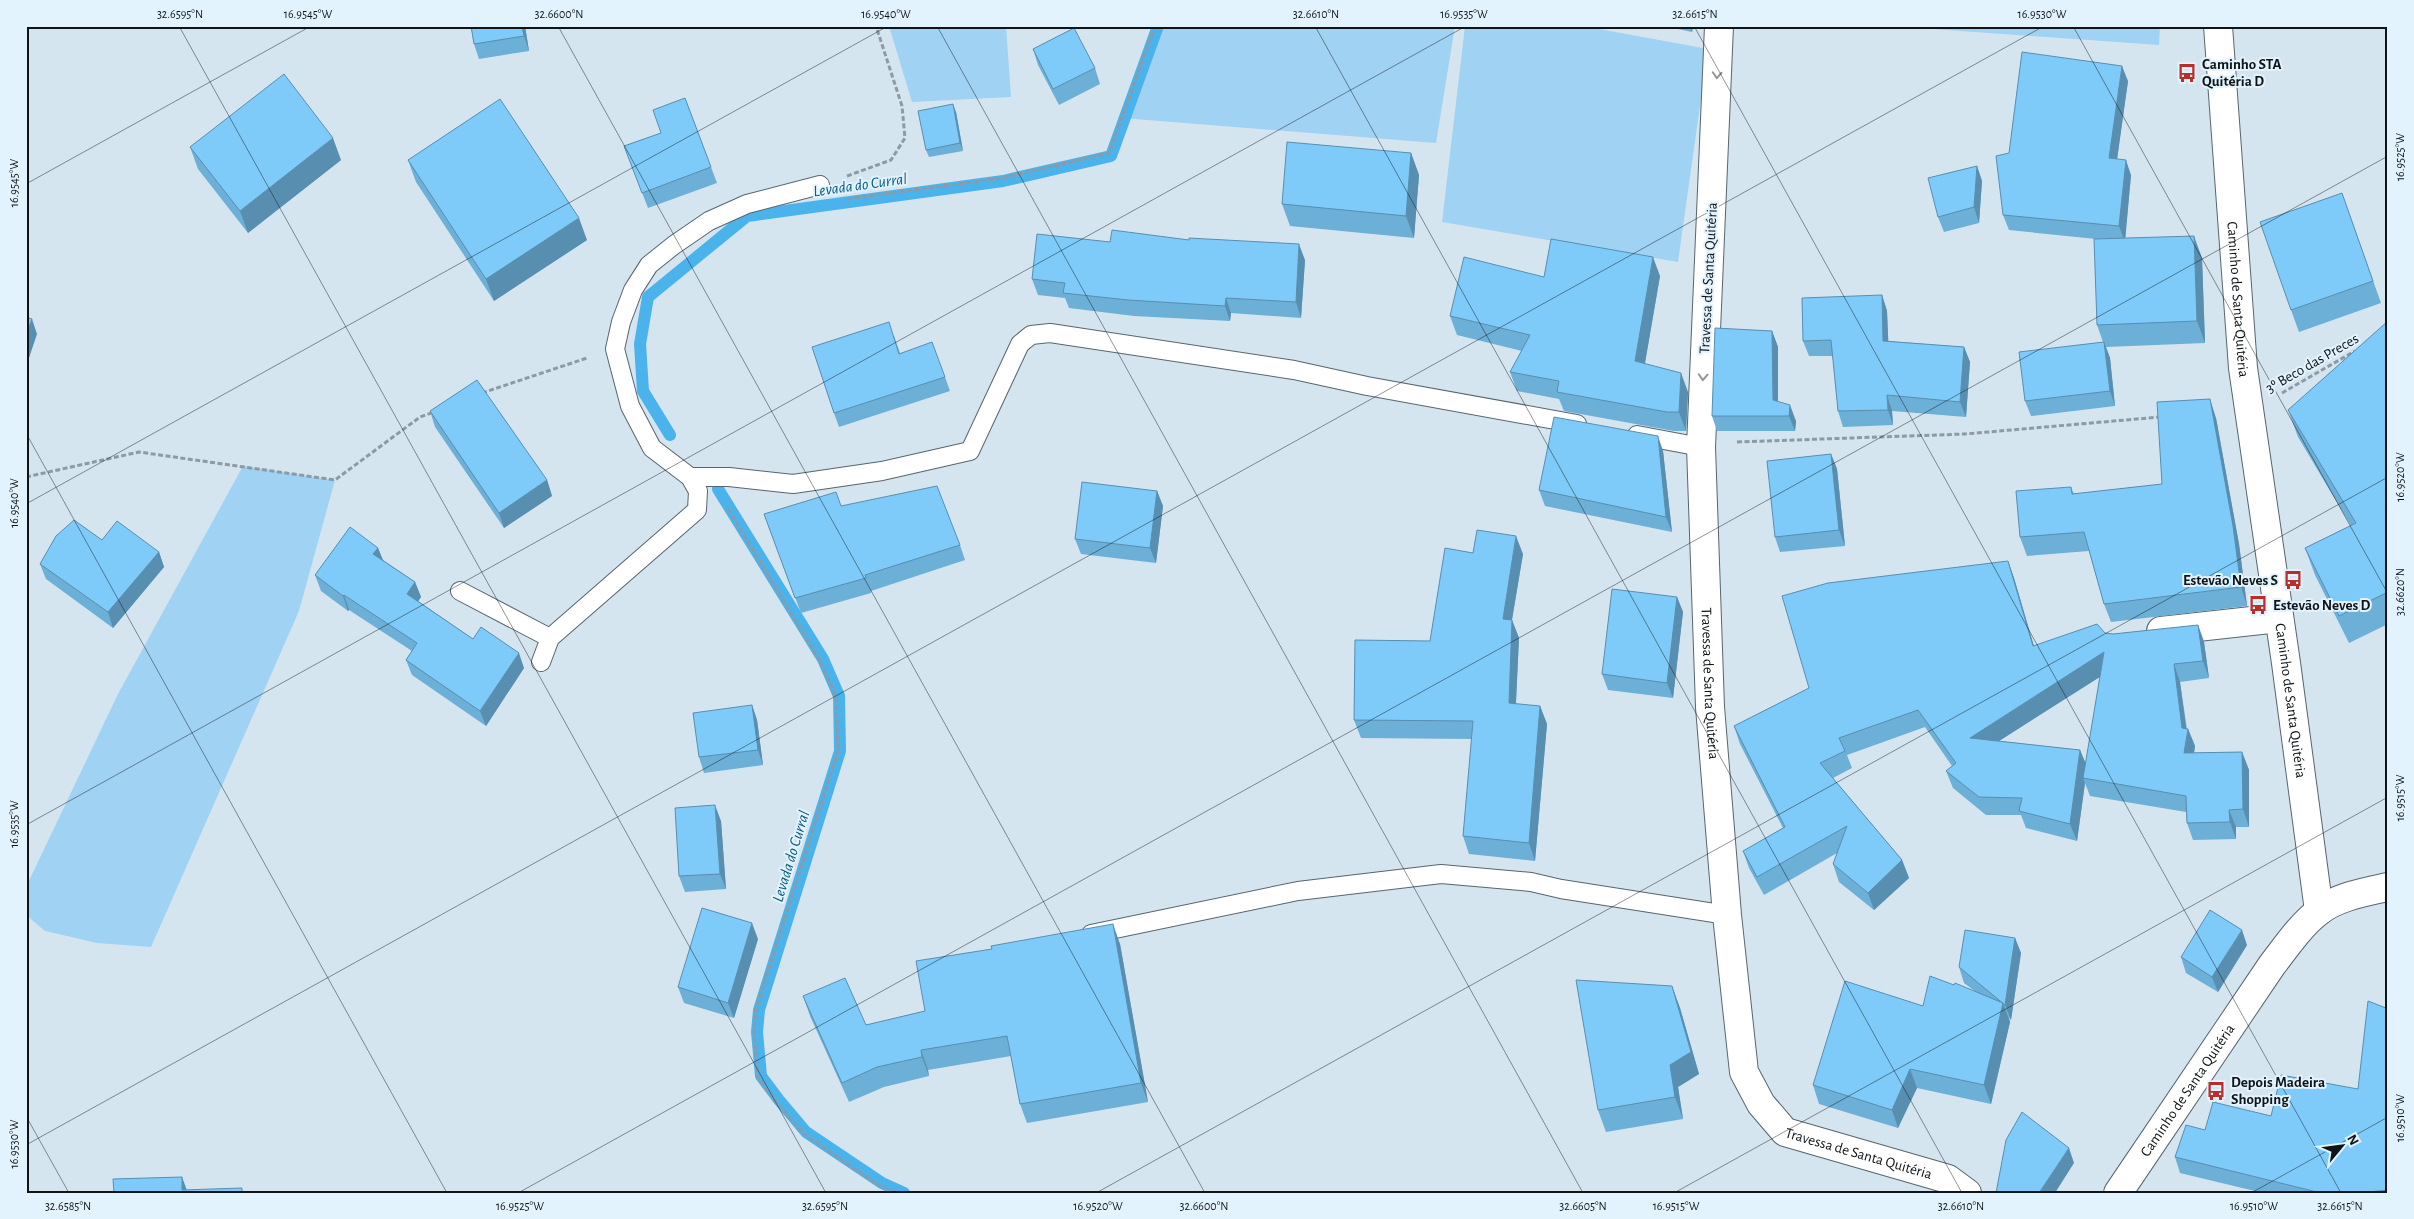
<svg xmlns="http://www.w3.org/2000/svg" width="2414" height="1219" font-family="'Alegreya Sans',sans-serif">
<style>
.green{fill:#a0d2f3}
.lines{fill:none;stroke-linecap:round;stroke-linejoin:round}
.stream{stroke:#4bb3ec;stroke-width:12}
.service-casing{stroke:#57656e;stroke-width:20}
.minor-casing{stroke:#57656e;stroke-width:30}
.path{stroke:#8e9aa3;stroke-width:3;stroke-dasharray:5 2.5;stroke-linecap:butt}
.service{stroke:#fff;stroke-width:18}
.minor{stroke:#fff;stroke-width:28}
.wall{fill:#6cafd7;fill-rule:evenodd}
.shaded-wall{fill:#588eaf}
.building{fill:#7ecbfa;stroke:#588eaf}
.oneway{stroke:#939597}
.ticks{fill:none;stroke:#0e1418;stroke-width:1;stroke-opacity:0.45}
.labels{text-anchor:middle;stroke-width:4;stroke-linejoin:round;paint-order:stroke}
.poi-label{font-size:15px;font-weight:bold;fill:#0e1418;stroke:#e2f3fd;text-anchor:start}
.street-label{font-size:15px;fill:#0e1418;stroke:#e2f3fd}
.water-label{font-size:16px;font-style:italic;fill:#075a80;stroke:#e2f3fd}
.neatline{fill:none;stroke:#0e1418;stroke-width:2}
.ticks-label{font-size:12px;text-anchor:middle;fill:#0e1418}
</style>
<rect width="100%" height="100%" fill="#d5e5f0"/>
<path class="green" d="M 889,26 L 1006,26 L 1011,97 L 912,102 Z
M 1155,26 L 1455,26 L 1436,143 L 1122,118 Z
M 1465,26 L 1583,26 L 1708,49 L 1678,262 L 1442,222 Z
M 1891,26 L 2160,26 L 2159,45 Z
M 243,466 L 335,480 L 299,611 L 151,947 L 97,943 L 45,931 L 26,915 L 26,887 L 118,694 Z"/>
<g class="lines">
<path class="stream" d="M 670,435 L 643,391 L 640,344 L 648,297 L 747,216 L 1003,181 L 1111,156 L 1158,26
M 718,489 L 823,659 L 839,696 L 840,751 L 759,1010 L 757,1032 L 761,1076 L 779,1100 L 806,1132 L 882,1183 L 904,1193"/>
<g class="service-casing">
<path id="service" d="M 1637,435 L 1701,447
M 690,477 L 729,477 L 793,484 L 882,471 L 970,451 L 1020,344 L 1031,335 L 1050,333 L 1294,370 L 1367,386 L 1577,424
M 460,591 L 550,638
M 541,662 L 550,638 L 697,510 L 698,491 L 690,477 L 652,448 L 630,406 L 615,349 L 621,322 L 633,290 L 649,265 L 674,245 L 709,221 L 747,204 L 820,185
M 1091,934 L 1298,891 L 1441,874 L 1531,882 L 1561,889 L 1727,915"/>
</g>
<g class="minor-casing">
<g id="minor">
<path id="s1" d="M 1719,26 L 1701,447 L 1710,707 L 1727,915 L 1744,1072 L 1761,1104 L 1785,1132 L 1948,1179 L 1967,1193"/>
<path id="s2" d="M 2218,26 L 2243,368 L 2286,663 L 2319,911"/>
<path d="M 2161,631 L 2279,618"/>
<path id="s3" d="M 2118,1193 L 2272,965 C 2286,947 2300,926 2318,912 C 2336,897 2365,892 2388,887"/>
</g>
</g>
<path class="path" d="M 847,176 L 891,160 L 905,138 L 902,106 L 876,26
M 847,199 L 1002,178 L 1109,153 L 1155,26
M 482,393 L 587,358
M 2282,393 L 2355,351
M 1737,442 L 1965,434 L 2160,417
M 26,477 L 139,452 L 335,480 L 420,417 L 434,412
M 728,509 L 820,661 L 836,697 L 838,751 L 756,1009 L 754,1032 L 758,1077 L 776,1102 L 804,1134 L 880,1186 L 896,1193"/>
<use href="#service" class="service"/>
<use href="#minor" class="minor"/>
</g>
<path class="wall" d="M 471,26 L 525,26 L 529,51 L 479,59 L 474,44 Z
M 1664,26 L 1693,26 L 1692,32 Z
M 1033,49 L 1095,68 L 1100,84 L 1059,105 L 1038,65 Z
M 2128,81 L 2117,159 L 2131,175 L 2125,238 L 2202,258 L 2205,343 L 2106,347 L 2110,358 L 2115,406 L 2031,416 L 2025,401 L 2103,342 L 2097,325 L 2096,239 L 2009,230 L 2003,215 L 2009,153 Z
M 685,98 L 717,183 L 648,208 L 624,146 L 661,133 Z
M 956,112 L 963,151 L 929,157 L 926,150 Z
M 190,147 L 341,160 L 248,233 L 198,169 Z
M 1411,153 L 1419,175 L 1414,238 L 1290,226 L 1282,204 Z
M 408,160 L 587,240 L 494,301 L 416,182 Z
M 1977,166 L 1982,181 L 1979,223 L 1944,232 L 1938,217 Z
M 2342,193 L 2381,303 L 2299,332 L 2291,310 Z
M 1110,242 L 1305,260 L 1301,318 L 1231,313 L 1230,321 L 1134,316 L 1069,308 L 1065,298 L 1038,295 L 1032,279 Z
M 1660,276 L 1645,363 L 1688,392 L 1686,431 L 1674,431 L 1564,411 L 1559,399 L 1517,391 L 1510,372 L 1522,351 L 1457,335 L 1450,316 L 1544,277 Z
M 1882,295 L 1887,311 L 1888,341 L 1964,347 L 1970,362 L 1966,417 L 1892,411 L 1893,425 L 1843,427 L 1838,411 L 1833,356 L 1809,356 L 1803,341 Z
M 2388,321 L 2388,624 L 2349,643 L 2315,575 L 2305,548 L 2351,526 L 2298,437 L 2288,410 Z
M 1772,331 L 1778,347 L 1778,402 L 1796,421 L 1795,431 L 1717,431 L 1712,416 Z
M 894,336 L 900,353 L 945,377 L 950,391 L 839,427 L 834,413 Z
M 430,411 L 547,480 L 552,496 L 504,528 L 435,427 Z
M 2216,418 L 2239,544 L 2247,606 L 2111,622 L 2104,604 L 2089,551 L 2027,556 L 2020,537 L 2071,487 L 2074,494 L 2162,484 Z
M 1663,451 L 1672,532 L 1545,506 L 1539,490 Z
M 1831,454 L 1837,469 L 1845,546 L 1780,552 L 1775,537 Z
M 1157,491 L 1163,506 L 1156,563 L 1081,554 L 1075,539 Z
M 841,506 L 960,545 L 965,560 L 871,591 L 871,593 L 801,613 L 764,514 Z
M 102,540 L 159,552 L 164,567 L 113,628 L 46,579 L 40,564 Z
M 378,548 L 383,560 L 415,582 L 421,597 L 418,601 L 473,639 L 524,668 L 486,726 L 412,675 L 406,660 L 412,651 L 349,610 L 348,611 L 321,591 L 315,575 Z
M 1473,553 L 1523,554 L 1512,620 L 1519,638 L 1516,704 L 1540,706 L 1547,724 L 1535,861 L 1469,854 L 1463,836 L 1472,739 L 1361,738 L 1354,720 L 1430,641 Z
M 2008,561 L 2014,578 L 2034,646 L 2105,633 L 2113,634 L 2198,625 L 2204,642 L 2209,678 L 2180,682 L 2187,729 L 2188,729 L 2195,746 L 2194,753 L 2242,752 L 2249,770 L 2249,827 L 2236,827 L 2236,839 L 2193,840 L 2187,823 L 2186,812 L 2090,796 L 2085,783 L 2077,841 L 2026,828 L 2021,815 L 1986,815 L 1953,788 L 1946,771 L 1952,766 L 1925,727 L 1847,755 L 1852,768 L 1833,778 L 1902,860 L 1909,878 L 1874,910 L 1839,882 L 1833,864 L 1837,853 L 1764,895 L 1749,868 L 1743,851 L 1783,828 L 1740,744 L 1734,726 L 1809,688 ZM 2100,676 L 2086,764 L 2080,750 L 1999,741 Z
M 1677,597 L 1683,612 L 1673,698 L 1608,690 L 1602,674 Z
M 752,705 L 757,720 L 763,765 L 704,773 L 699,757 Z
M 721,821 L 726,889 L 685,892 L 679,876 Z
M 2015,938 L 2021,953 L 2011,1020 L 2009,1018 L 2010,1022 L 1991,1104 L 1917,1088 L 1898,1128 L 1819,1104 L 1813,1085 L 1954,985 L 1976,992 L 1964,983 L 1959,967 Z
M 758,939 L 734,1018 L 684,1003 L 678,987 Z
M 1120,944 L 1148,1102 L 1027,1123 L 1020,1104 L 1011,1056 L 928,1070 L 929,1076 L 884,1087 L 849,1102 L 810,1016 L 803,996 L 866,1025 L 925,1011 Z
M 2247,945 L 2218,992 L 2186,973 L 2181,957 Z
M 1672,986 L 1680,1008 L 1699,1074 L 1678,1087 L 1683,1119 L 1606,1132 L 1598,1110 Z
M 2388,1003 L 2388,1193 L 2263,1193 L 2180,1173 L 2175,1157 L 2205,1130 L 2271,1116 L 2358,1089 Z"/>
<path class="shaded-wall" d="M 522,26 L 525,26 L 529,51 L 524,36 Z
M 1690,26 L 1693,26 L 1692,32 Z
M 2122,66 L 2128,81 L 2115,174 L 2109,158 Z
M 953,104 L 956,112 L 963,151 L 960,143 Z
M 333,138 L 341,160 L 248,233 L 240,211 Z
M 1411,153 L 1419,175 L 1414,238 L 1406,216 Z
M 2126,160 L 2131,175 L 2125,242 L 2119,226 Z
M 1977,166 L 1982,181 L 1979,223 L 1974,207 Z
M 579,218 L 587,240 L 494,301 L 486,279 Z
M 2194,236 L 2202,258 L 2205,343 L 2197,321 Z
M 1299,244 L 1305,260 L 1301,318 L 1296,302 Z
M 1653,257 L 1660,276 L 1642,380 L 1635,361 Z
M 1882,295 L 1887,311 L 1889,356 L 1883,341 Z
M 1226,298 L 1231,313 L 1230,321 L 1225,306 Z
M 32,319 L 37,334 L 26,367 L 26,335 Z
M 1772,331 L 1778,347 L 1778,416 L 1773,400 Z
M 2104,342 L 2110,358 L 2115,406 L 2110,391 Z
M 1964,347 L 1970,362 L 1966,417 L 1960,402 Z
M 1681,373 L 1688,392 L 1686,431 L 1679,412 Z
M 1887,395 L 1892,411 L 1893,425 L 1888,410 Z
M 2210,399 L 2216,418 L 2239,544 L 2247,606 L 2241,587 Z
M 1790,405 L 1796,421 L 1795,431 L 1789,416 Z
M 1658,436 L 1663,451 L 1672,532 L 1666,517 Z
M 1831,454 L 1837,469 L 1845,546 L 1839,530 Z
M 547,480 L 552,496 L 504,528 L 499,513 Z
M 1157,491 L 1163,506 L 1156,563 L 1150,548 Z
M 1516,536 L 1523,554 L 1509,637 L 1503,619 Z
M 378,548 L 384,563 L 373,554 Z
M 159,552 L 164,567 L 113,628 L 108,612 Z
M 2008,561 L 2014,578 L 2039,664 L 2033,646 Z
M 415,582 L 421,597 L 413,609 L 407,594 Z
M 344,595 L 349,610 L 348,611 L 343,596 Z
M 1677,597 L 1683,612 L 1673,698 L 1667,683 Z
M 1512,620 L 1519,638 L 1515,721 L 1509,703 Z
M 2198,625 L 2204,642 L 2209,678 L 2203,661 Z
M 2104,652 L 2111,670 L 1977,755 L 1970,738 Z
M 519,653 L 524,668 L 486,726 L 480,711 Z
M 2174,664 L 2180,682 L 2187,735 L 2188,729 L 2195,746 L 2191,771 L 2184,753 L 2182,728 Z
M 752,705 L 757,720 L 763,765 L 758,750 Z
M 1540,706 L 1547,724 L 1535,861 L 1529,843 Z
M 2080,750 L 2087,767 L 2083,778 L 2085,783 L 2077,841 L 2070,824 Z
M 2242,752 L 2249,770 L 2249,827 L 2243,809 Z
M 715,805 L 721,821 L 726,889 L 720,874 Z
M 2229,810 L 2236,827 L 2236,839 L 2230,822 Z
M 1902,860 L 1909,878 L 1874,910 L 1868,893 Z
M 752,923 L 758,939 L 734,1018 L 728,1003 Z
M 1113,924 L 1120,944 L 1148,1102 L 1141,1083 Z
M 2242,930 L 2247,945 L 2218,992 L 2212,977 Z
M 2015,938 L 2021,953 L 2011,1020 L 2005,1005 Z
M 1672,986 L 1680,1008 L 1699,1074 L 1678,1087 L 1683,1119 L 1675,1097 L 1670,1065 Z
M 2003,1003 L 2010,1022 L 1991,1104 L 1984,1085 Z
M 921,1050 L 928,1070 L 929,1076 L 922,1057 Z
M 1910,1069 L 1917,1088 L 1898,1128 L 1892,1110 Z
M 2069,1148 L 2074,1163 L 2055,1193 L 2039,1193 Z
M 182,1177 L 188,1193 L 182,1190 Z"/>
<path class="building" d="M 471,26 L 522,26 L 524,36 L 474,44 Z
M 1074,28 L 1095,68 L 1053,89 L 1033,49 Z
M 2022,52 L 2122,66 L 2109,158 L 2126,160 L 2119,226 L 2003,215 L 1996,156 L 2009,153 Z
M 284,74 L 333,138 L 240,211 L 190,147 Z
M 685,98 L 711,167 L 642,193 L 624,146 L 661,133 L 653,110 Z
M 500,99 L 579,218 L 486,279 L 408,160 Z
M 953,104 L 960,143 L 926,150 L 918,111 Z
M 1287,142 L 1411,153 L 1406,216 L 1282,204 Z
M 1977,166 L 1974,207 L 1938,217 L 1928,178 Z
M 2342,193 L 2373,281 L 2291,310 L 2260,222 Z
M 1112,230 L 1189,240 L 1189,238 L 1299,244 L 1296,302 L 1226,298 L 1225,306 L 1128,300 L 1063,293 L 1065,283 L 1032,279 L 1037,234 L 1110,242 Z
M 2194,236 L 2197,321 L 2097,325 L 2094,239 Z
M 1551,239 L 1653,257 L 1635,361 L 1681,373 L 1679,412 L 1667,412 L 1557,392 L 1559,381 L 1510,372 L 1530,335 L 1450,316 L 1464,257 L 1544,277 Z
M 1882,295 L 1883,341 L 1964,347 L 1960,402 L 1887,395 L 1888,410 L 1838,411 L 1831,340 L 1803,341 L 1802,298 Z
M 26,317 L 32,319 L 26,335 Z
M 2388,321 L 2388,592 L 2339,616 L 2305,548 L 2356,523 L 2288,410 Z
M 889,322 L 899,354 L 932,342 L 945,377 L 834,413 L 812,347 Z
M 1715,328 L 1772,331 L 1773,400 L 1790,405 L 1789,416 L 1712,416 Z
M 2104,342 L 2110,391 L 2025,401 L 2019,352 Z
M 477,380 L 547,480 L 499,513 L 430,411 Z
M 2210,399 L 2233,526 L 2241,587 L 2104,604 L 2084,532 L 2020,537 L 2016,491 L 2071,487 L 2072,494 L 2162,484 L 2157,402 Z
M 1554,417 L 1658,436 L 1666,517 L 1539,490 Z
M 1831,454 L 1839,530 L 1775,537 L 1767,461 Z
M 1082,482 L 1157,491 L 1150,548 L 1075,539 Z
M 937,486 L 960,545 L 865,575 L 866,578 L 795,598 L 764,514 L 836,492 L 841,506 Z
M 74,520 L 102,540 L 117,521 L 159,552 L 108,612 L 40,564 L 56,536 Z
M 350,527 L 378,548 L 373,554 L 415,582 L 407,594 L 473,639 L 481,627 L 519,653 L 480,711 L 406,660 L 417,643 L 344,595 L 343,596 L 315,575 Z
M 1477,530 L 1516,536 L 1503,619 L 1512,620 L 1509,703 L 1540,706 L 1529,843 L 1463,836 L 1473,721 L 1354,720 L 1355,640 L 1430,641 L 1445,548 L 1473,553 Z
M 2008,561 L 2033,646 L 2097,624 L 2105,633 L 2113,634 L 2198,625 L 2203,661 L 2174,664 L 2182,728 L 2188,729 L 2184,753 L 2242,752 L 2243,809 L 2229,810 L 2230,822 L 2187,823 L 2186,796 L 2083,778 L 2104,652 L 1970,738 L 2080,750 L 2070,824 L 2019,811 L 2022,798 L 1979,797 L 1946,771 L 1956,763 L 1918,710 L 1839,738 L 1845,751 L 1820,763 L 1902,860 L 1868,893 L 1833,864 L 1847,826 L 1757,877 L 1743,851 L 1785,827 L 1734,726 L 1809,688 L 1782,596 L 1828,583 Z
M 1612,589 L 1677,597 L 1667,683 L 1602,674 Z
M 752,705 L 758,750 L 699,757 L 693,713 Z
M 715,805 L 720,874 L 679,876 L 675,808 Z
M 702,908 L 752,923 L 728,1003 L 678,987 Z
M 2210,910 L 2242,930 L 2212,977 L 2181,957 Z
M 1113,924 L 1141,1083 L 1020,1104 L 1007,1036 L 921,1050 L 922,1057 L 877,1067 L 842,1083 L 803,996 L 845,978 L 866,1025 L 925,1011 L 916,961 L 992,949 L 991,946 Z
M 1965,930 L 2015,938 L 2005,1005 L 1959,967 Z
M 1930,976 L 1954,985 L 1955,983 L 2003,1003 L 1984,1085 L 1910,1069 L 1892,1110 L 1813,1085 L 1845,981 L 1923,1006 Z
M 1576,980 L 1672,986 L 1691,1052 L 1670,1065 L 1675,1097 L 1598,1110 Z
M 2368,1001 L 2386,1008 L 2388,1003 L 2388,1190 L 2358,1193 L 2321,1193 L 2175,1157 L 2186,1125 L 2205,1130 L 2213,1102 L 2271,1116 L 2281,1075 L 2358,1089 Z
M 2022,1112 L 2069,1148 L 2039,1193 L 1996,1193 L 2006,1140 Z
M 182,1177 L 182,1190 L 242,1188 L 242,1193 L 114,1193 L 113,1179 Z"/>
<defs><path id="oneway-chevron" d="M-2-3.5L2.5 0L-2 3.5" fill="none" stroke-width="1.6" stroke-linecap="round" stroke-linejoin="round" transform="scale(1.25)"/></defs>
<g class="oneway">
<use href="#oneway-chevron" transform="translate(1717 75) rotate(93)"/>
<use href="#oneway-chevron" transform="translate(1703 377) rotate(93)"/>
</g>
<path class="ticks" d="M 179,26 L 826,1193M 558,26 L 1205,1193M 937,26 L 1583,1193M 1315,26 L 1962,1193M 1694,26 L 2341,1193M 2073,26 L 2388,594M 26,184 L 311,26M 26,433 L 447,1193M 26,504 L 888,26M 26,825 L 1466,26M 26,1116 L 69,1193M 26,1145 L 2044,26M 518,1193 L 2388,156M 1096,1193 L 2388,477M 1674,1193 L 2388,797M 2251,1193 L 2388,1117"/>
<defs>
<g id="bus-bare" transform="scale(1.5)"><path d="M-5-6H5V4H4V6H2V4H-2V6H-4V4H-5ZM-3.5-4V0h7V-4ZM-3.5 1.2v1.5H-2V1.2ZM2 1.2v1.5H3.5V1.2Z" fill="#bb2c2a" stroke="#e2f3fd" stroke-width="2.5" paint-order="stroke"/></g>
</defs>
<g fill-rule="evenodd">
<use href="#bus-bare" x="2187" y="73"/>
<use href="#bus-bare" x="2293" y="580"/>
<use href="#bus-bare" x="2258" y="605"/>
<use href="#bus-bare" x="2216" y="1091"/>
</g>
<g class="labels">
<g class="poi-label">
<text x="2202" y="69">Caminho STA<tspan x="2202" dy="17">Quitéria D</tspan></text>
<text x="2278" y="585" text-anchor="end">Estevão Neves S</text>
<text x="2273" y="610">Estevão Neves D</text>
<text x="2231" y="1087">Depois Madeira<tspan x="2231" dy="17">Shopping</tspan></text>
</g>
<g class="street-label">
<text transform="translate(1708 278) rotate(-87)" y="5">Travessa de Santa Quitéria</text>
<text dy="5" stroke="none"><textPath href="#s2" startOffset="274">Caminho de Santa Quitéria</textPath></text>
<text transform="translate(2312 363) rotate(-30)" y="5">3º Beco das Preces</text>
<text dy="5" stroke="none"><textPath href="#s1" startOffset="658">Travessa de Santa Quitéria</textPath></text>
<text dy="5" stroke="none"><textPath href="#s2" startOffset="679">Caminho de Santa Quitéria</textPath></text>
<text dy="5" stroke="none"><textPath href="#s3" startOffset="124">Caminho de Santa Quitéria</textPath></text>
<text dy="5" stroke="none"><textPath href="#s1" startOffset="1198">Travessa de Santa Quitéria</textPath></text>
</g>
<g class="water-label">
<text transform="translate(860 184) rotate(-8)" y="6">Levada do Curral</text>
<text transform="translate(790 856) rotate(-73)" y="6">Levada do Curral</text>
</g>
</g>
<rect width="2414" height="1219" fill="none" stroke="#e2f3fd" stroke-width="55"/>
<g transform="translate(2342 1146) rotate(61)" stroke="#e2f3fd" stroke-width="4" paint-order="stroke">
<path d="M0-4L9 19L0 12L-9 19Z" fill="#0e1418"/>
<text y="-8" font-size="14" font-weight="bold" text-anchor="middle" fill="#0e1418">N</text>
</g>
<rect x="28" y="28" width="2358" height="1164" class="neatline"/>
<g class="ticks-label">
<text x="180" y="18">32.6595°N</text>
<text x="308" y="18">16.9545°W</text>
<text x="559" y="18">32.6600°N</text>
<text x="886" y="18">16.9540°W</text>
<text x="1316" y="18">32.6610°N</text>
<text x="1464" y="18">16.9535°W</text>
<text x="1695" y="18">32.6615°N</text>
<text x="2042" y="18">16.9530°W</text>
<text transform="translate(2400 157) rotate(-90)" y="4">16.9525°W</text>
<text transform="translate(14 183) rotate(-90)" y="4">16.9545°W</text>
<text transform="translate(2400 477) rotate(-90)" y="4">16.9520°W</text>
<text transform="translate(14 503) rotate(-90)" y="4">16.9540°W</text>
<text transform="translate(2400 592) rotate(-90)" y="4">32.6620°N</text>
<text transform="translate(2400 798) rotate(-90)" y="4">16.9515°W</text>
<text transform="translate(14 824) rotate(-90)" y="4">16.9535°W</text>
<text transform="translate(2400 1118) rotate(-90)" y="4">16.9510°W</text>
<text transform="translate(14 1144) rotate(-90)" y="4">16.9530°W</text>
<text x="68" y="1210">32.6585°N</text>
<text x="520" y="1210">16.9525°W</text>
<text x="825" y="1210">32.6595°N</text>
<text x="1098" y="1210">16.9520°W</text>
<text x="1204" y="1210">32.6600°N</text>
<text x="1583" y="1210">32.6605°N</text>
<text x="1676" y="1210">16.9515°W</text>
<text x="1961" y="1210">32.6610°N</text>
<text x="2254" y="1210">16.9510°W</text>
<text x="2340" y="1210">32.6615°N</text>
</g>
</svg>
